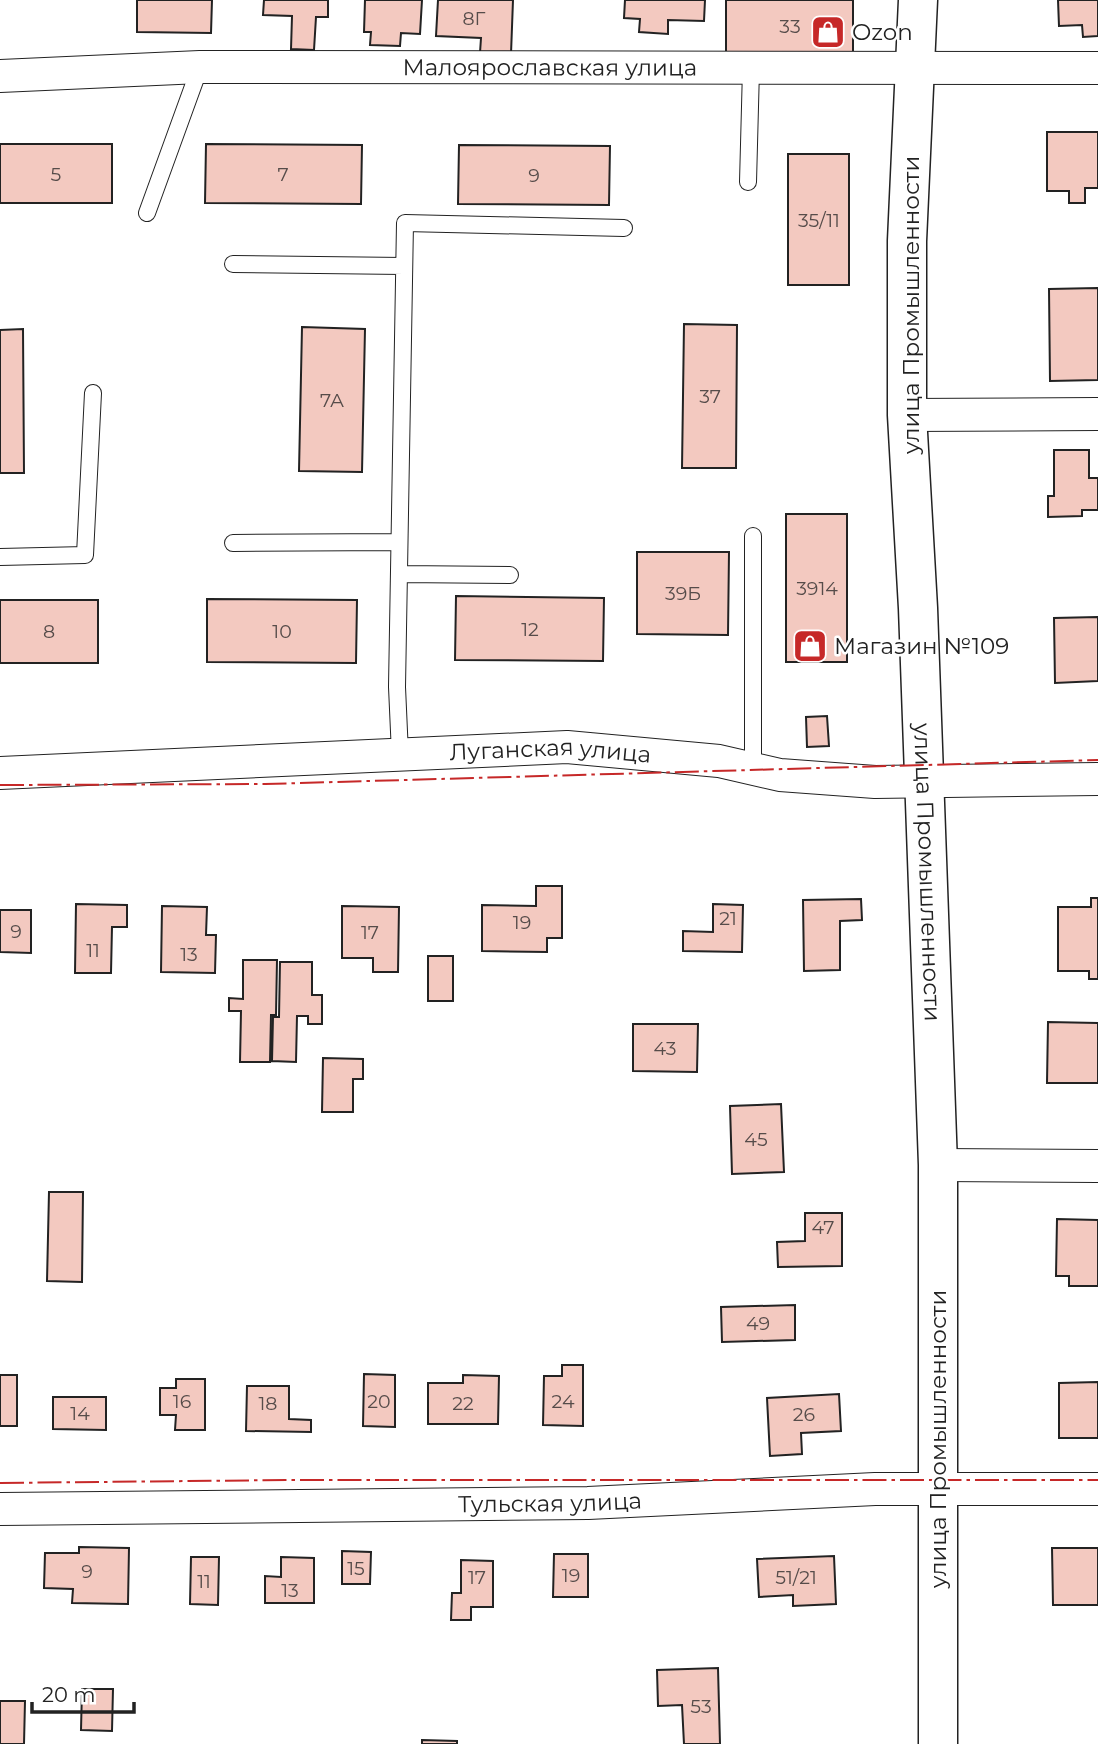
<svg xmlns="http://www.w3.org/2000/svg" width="1098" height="1744" font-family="Montserrat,sans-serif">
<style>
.building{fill:#f3c9c0;stroke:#222;stroke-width:2}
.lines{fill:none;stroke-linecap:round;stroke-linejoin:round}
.service-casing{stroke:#222;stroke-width:18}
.minor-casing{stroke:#222;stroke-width:34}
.secondary-casing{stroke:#222;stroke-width:41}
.service{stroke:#fff;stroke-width:16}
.minor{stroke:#fff;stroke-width:32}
.secondary{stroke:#fff;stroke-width:38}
.power{stroke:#c62828;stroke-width:2;stroke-dasharray:24 5 3.5 5;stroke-linecap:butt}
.labels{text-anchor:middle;stroke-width:5;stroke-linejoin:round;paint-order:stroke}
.number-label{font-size:19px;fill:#564c4a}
.poi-label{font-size:23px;fill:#222;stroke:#fff;text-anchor:start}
.street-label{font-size:23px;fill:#222;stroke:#fff}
</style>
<rect width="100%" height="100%" fill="#fff"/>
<path class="building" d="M 137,0 L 212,0 L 211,33 L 137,32 Z
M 264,0 L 328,0 L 328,17 L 316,17 L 314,50 L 291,49 L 292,16 L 263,15 Z
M 365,0 L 422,0 L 420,34 L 401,33 L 400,46 L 370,45 L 371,32 L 364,32 Z
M 438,0 L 513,0 L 511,54 L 480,53 L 481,38 L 436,36 Z
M 625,0 L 705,0 L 704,21 L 668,20 L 668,34 L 639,32 L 640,19 L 624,18 Z
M 726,0 L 853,0 L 853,52 L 726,53 Z
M 1058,0 L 1098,0 L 1098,36 L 1083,37 L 1082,25 L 1059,26 Z
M 1047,132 L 1098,132 L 1098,188 L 1085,188 L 1085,203 L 1069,203 L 1069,191 L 1047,191 Z
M 0,144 L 112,144 L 112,203 L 0,203 Z
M 206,144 L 362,145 L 361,204 L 205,203 Z
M 459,145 L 610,146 L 609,205 L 458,204 Z
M 788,154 L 849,154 L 849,285 L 788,285 Z
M 1098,288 L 1098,380 L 1050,381 L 1049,289 Z
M 684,324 L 737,325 L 736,468 L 682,468 Z
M 302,327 L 365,329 L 362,472 L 299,471 Z
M 23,329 L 24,473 L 0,473 L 0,330 Z
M 1054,450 L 1089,450 L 1089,478 L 1098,478 L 1098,510 L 1082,510 L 1082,516 L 1048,517 L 1048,496 L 1054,496 Z
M 786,514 L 847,514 L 847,662 L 786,662 Z
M 637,552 L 729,552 L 728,635 L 637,634 Z
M 456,596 L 604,598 L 603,661 L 455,660 Z
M 207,599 L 357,600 L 356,663 L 207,662 Z
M 0,600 L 98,600 L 98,663 L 0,663 Z
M 1098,617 L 1098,681 L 1055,683 L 1054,618 Z
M 827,716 L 829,746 L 807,747 L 806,717 Z
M 536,886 L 562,886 L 562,938 L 547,938 L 547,952 L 482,951 L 482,905 L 536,906 Z
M 1091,898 L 1098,898 L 1098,979 L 1089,979 L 1089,971 L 1058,971 L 1058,907 L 1091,907 Z
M 861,899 L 862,920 L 840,921 L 840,970 L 804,971 L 803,900 Z
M 76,904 L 127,905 L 127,927 L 112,927 L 111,973 L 75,973 Z
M 713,904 L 743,905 L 742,952 L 683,951 L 683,931 L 713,932 Z
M 162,906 L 207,907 L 206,935 L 216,935 L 215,973 L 161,972 Z
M 342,906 L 399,907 L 398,972 L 373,972 L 373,958 L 342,958 Z
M 0,910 L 31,910 L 31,953 L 0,952 Z
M 428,956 L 453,956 L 453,1001 L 428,1001 Z
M 243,960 L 277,960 L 276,1015 L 271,1015 L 270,1062 L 240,1062 L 241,1011 L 229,1011 L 229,998 L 243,999 Z
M 280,962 L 312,962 L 312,995 L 322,995 L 322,1024 L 308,1024 L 308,1016 L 297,1016 L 296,1062 L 272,1061 L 273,1017 L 279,1017 Z
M 1048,1022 L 1098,1023 L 1098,1083 L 1047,1083 Z
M 633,1024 L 698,1024 L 697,1072 L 633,1071 Z
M 323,1058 L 363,1059 L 363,1079 L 353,1079 L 353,1112 L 322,1112 Z
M 781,1104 L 784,1172 L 732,1174 L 730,1106 Z
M 49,1192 L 83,1192 L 82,1282 L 47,1281 Z
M 805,1213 L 842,1213 L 842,1266 L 778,1267 L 777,1242 L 805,1241 Z
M 1057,1219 L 1098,1220 L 1098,1286 L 1069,1286 L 1069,1276 L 1056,1276 Z
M 795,1305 L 795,1340 L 722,1342 L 721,1307 Z
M 562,1365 L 583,1365 L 583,1426 L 543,1425 L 544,1376 L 562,1376 Z
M 364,1374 L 395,1375 L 395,1427 L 363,1426 Z
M 0,1375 L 17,1375 L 17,1426 L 0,1426 Z
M 463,1375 L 499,1376 L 498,1424 L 428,1424 L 428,1383 L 463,1383 Z
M 176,1379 L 205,1379 L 205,1430 L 175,1430 L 176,1415 L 160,1415 L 160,1388 L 176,1388 Z
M 1098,1382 L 1098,1438 L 1059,1438 L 1059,1383 Z
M 247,1386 L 289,1386 L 289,1419 L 311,1420 L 311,1432 L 246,1431 Z
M 839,1394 L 841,1431 L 801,1433 L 802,1454 L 770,1456 L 767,1398 Z
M 53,1397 L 106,1397 L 106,1430 L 53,1429 Z
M 79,1547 L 129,1548 L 128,1604 L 72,1603 L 73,1589 L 44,1588 L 45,1553 L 79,1553 Z
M 1052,1548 L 1098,1548 L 1098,1605 L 1053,1605 Z
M 342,1551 L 371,1552 L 370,1584 L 342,1584 Z
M 554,1554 L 588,1554 L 588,1597 L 553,1597 Z
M 834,1556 L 836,1604 L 793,1606 L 793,1595 L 759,1597 L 757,1559 Z
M 191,1557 L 219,1557 L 218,1605 L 190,1604 Z
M 281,1557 L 314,1558 L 314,1603 L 265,1603 L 265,1576 L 281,1577 Z
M 461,1560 L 493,1561 L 493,1607 L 471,1607 L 471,1620 L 451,1620 L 452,1593 L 461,1593 Z
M 718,1668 L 720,1744 L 684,1744 L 682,1705 L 658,1706 L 657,1670 Z
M 82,1689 L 113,1689 L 112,1731 L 81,1730 Z
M 0,1701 L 25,1701 L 24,1744 L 0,1744 Z
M 422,1740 L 457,1741 L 457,1744 L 422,1744 Z"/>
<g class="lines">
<g class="service-casing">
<path id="service" d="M 748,182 L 751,69
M 147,213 L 200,67
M 233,264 L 404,266
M 753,536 L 753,768
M 233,543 L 399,542
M 0,557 L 85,555 L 93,393
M 399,574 L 510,575
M 400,754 L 397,687 L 405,223 L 624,228"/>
</g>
<g class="minor-casing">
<g id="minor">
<path id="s1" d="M 0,76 L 200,67 L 1098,68"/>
<path d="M 907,415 L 1098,414"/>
<path id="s2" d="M 0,773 L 567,747 L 719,761 L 780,775 L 875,782 L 1098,779"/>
<path d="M 938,1165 L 1098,1166"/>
<path id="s3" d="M 0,1509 L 588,1503 L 875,1489 L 1098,1489"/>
</g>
</g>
<g class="secondary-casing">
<g id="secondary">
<path id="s4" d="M 918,0 L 907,241 L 907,415 L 918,608 L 938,1165 L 938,1744"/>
</g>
</g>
<use href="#service" class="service"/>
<use href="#minor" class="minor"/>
<use href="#secondary" class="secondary"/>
<path class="power" d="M 0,785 L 265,784 L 1098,760
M 0,1483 L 288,1480 L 1098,1480"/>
</g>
<defs>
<g id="shop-square" transform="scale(1.75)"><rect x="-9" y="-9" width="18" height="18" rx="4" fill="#c62828" stroke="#fff"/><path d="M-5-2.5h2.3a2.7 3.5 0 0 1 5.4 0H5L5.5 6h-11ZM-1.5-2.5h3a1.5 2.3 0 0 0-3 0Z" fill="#fff"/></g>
</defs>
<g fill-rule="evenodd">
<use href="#shop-square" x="828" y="32"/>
<use href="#shop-square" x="810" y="646"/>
</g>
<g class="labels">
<g class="number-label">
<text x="474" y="25">8Г</text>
<text x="790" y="33">33</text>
<text x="56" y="181">5</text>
<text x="283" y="181">7</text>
<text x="534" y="182">9</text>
<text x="819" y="227">35/11</text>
<text x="710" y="403">37</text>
<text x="332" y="407">7А</text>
<text x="817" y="595">3914</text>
<text x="683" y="600">39Б</text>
<text x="530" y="636">12</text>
<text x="49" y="638">8</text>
<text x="282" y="638">10</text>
<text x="728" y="925">21</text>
<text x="522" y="929">19</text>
<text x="16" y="938">9</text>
<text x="370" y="939">17</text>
<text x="93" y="957">11</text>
<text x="189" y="961">13</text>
<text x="665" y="1055">43</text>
<text x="756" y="1146">45</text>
<text x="823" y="1234">47</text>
<text x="758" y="1330">49</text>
<text x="182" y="1408">16</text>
<text x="379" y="1408">20</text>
<text x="563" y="1408">24</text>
<text x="268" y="1410">18</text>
<text x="463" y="1410">22</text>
<text x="80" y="1420">14</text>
<text x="804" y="1421">26</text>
<text x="356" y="1575">15</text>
<text x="87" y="1578">9</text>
<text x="571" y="1582">19</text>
<text x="477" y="1584">17</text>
<text x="796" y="1584">51/21</text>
<text x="204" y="1588">11</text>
<text x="290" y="1597">13</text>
<text x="701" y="1713">53</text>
</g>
<g class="poi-label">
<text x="852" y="40">Ozon</text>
<text x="834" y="654">Магазин №109</text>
</g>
<g class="street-label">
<text dy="8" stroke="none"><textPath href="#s1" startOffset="550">Малоярославская улица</textPath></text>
<text transform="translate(911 305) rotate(-90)" y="8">улица Промышленности</text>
<text dy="8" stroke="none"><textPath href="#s2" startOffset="551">Луганская улица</textPath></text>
<text dy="8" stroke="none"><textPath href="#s4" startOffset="873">улица Промышленности</textPath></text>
<text transform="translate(938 1439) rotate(-90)" y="8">улица Промышленности</text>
<text dy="8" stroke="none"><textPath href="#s3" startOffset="550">Тульская улица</textPath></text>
</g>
</g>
<path d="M32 1702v10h102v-10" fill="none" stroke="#222222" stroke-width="3.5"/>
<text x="42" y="1702" font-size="21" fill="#222222" stroke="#ffffff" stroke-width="5" paint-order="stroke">20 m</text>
</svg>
